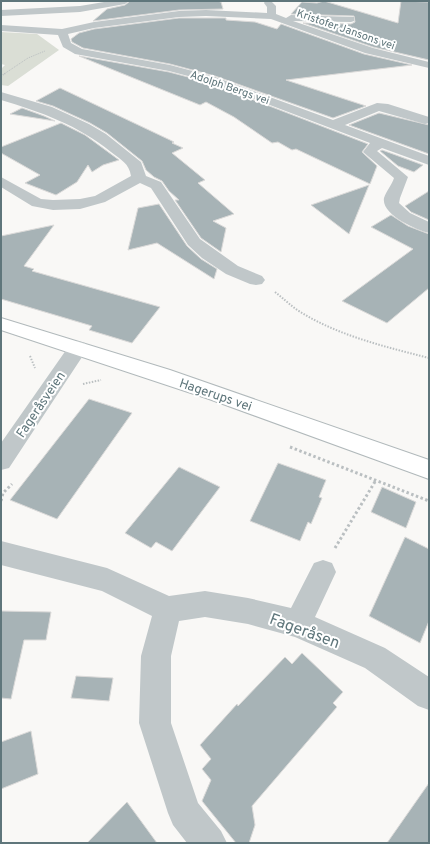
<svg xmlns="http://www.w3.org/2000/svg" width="430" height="844" font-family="Overpass,sans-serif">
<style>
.green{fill:#daded5}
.building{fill:#a7b3b6;stroke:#dbdad9}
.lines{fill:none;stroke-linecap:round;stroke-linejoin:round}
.major-casing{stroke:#b1b9bb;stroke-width:2}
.path-far3{stroke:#babfc1;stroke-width:1;stroke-dasharray:1 1;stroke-linecap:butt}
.path-far2{stroke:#babfc1;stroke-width:1.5;stroke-dasharray:1 1;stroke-linecap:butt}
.path-far1{stroke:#babfc1;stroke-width:2;stroke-dasharray:1.5 1.5;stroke-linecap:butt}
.path{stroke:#babfc1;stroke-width:3;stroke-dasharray:2.5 2.5;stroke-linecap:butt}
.minor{fill:#c0c7c9;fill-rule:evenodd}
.major{fill:#fff;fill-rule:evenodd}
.labels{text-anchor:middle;stroke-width:4;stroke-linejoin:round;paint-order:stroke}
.far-street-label{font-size:11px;fill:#5f767b;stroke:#fff}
.street-label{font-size:13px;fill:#5f767b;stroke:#fff}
.near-street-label{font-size:16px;fill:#5f767b;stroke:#fff}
</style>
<rect width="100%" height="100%" fill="#f9f8f6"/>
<path class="green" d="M 1,32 L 37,34 L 59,50 L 8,86 L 1,85 L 1,69 L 5,65 L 1,64 Z"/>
<path class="building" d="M 130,1 L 217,1 L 221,2 L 223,9 L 179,10 L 93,21 L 107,9 L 125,5 Z
M 324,1 L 398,23 L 401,1 L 429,2 L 429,60 L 373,47 L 303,23 L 351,24 L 355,22 L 354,16 L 291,14 L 302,2 L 317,3 Z
M 179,18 L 226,18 L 226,20 L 255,22 L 277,29 L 281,24 L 364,54 L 412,65 L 286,80 L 366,106 L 333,118 L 215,76 L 170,64 L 83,48 L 72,42 L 71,39 L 79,33 L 94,29 Z
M 79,56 L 169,72 L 207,82 L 368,144 L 362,152 L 377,166 L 370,184 L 296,149 L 292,150 L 278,142 L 272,143 L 234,117 L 206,102 L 200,105 Z
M 60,88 L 170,140 L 174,142 L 172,143 L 183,148 L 172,153 L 205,180 L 198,183 L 234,214 L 213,221 L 226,228 L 221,252 L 201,238 L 175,200 L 179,200 L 169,191 L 162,181 L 154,177 L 146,170 L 142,161 L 107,133 L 90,123 L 53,106 L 36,101 Z
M 22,108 L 44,116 L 55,121 L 10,114 Z
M 379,113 L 429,125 L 429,154 L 349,125 Z
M 61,123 L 85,135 L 119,160 L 103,165 L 92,172 L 88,165 L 77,182 L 56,195 L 25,183 L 40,175 L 1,153 L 1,147 Z
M 382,150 L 423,165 L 414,172 L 398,166 L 380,151 Z
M 369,185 L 349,234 L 311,205 Z
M 429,191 L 429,220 L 411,212 L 405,206 Z
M 159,204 L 187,246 L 201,259 L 217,269 L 214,279 L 157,243 L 128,250 L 138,208 Z
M 391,215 L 408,226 L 429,234 L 429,288 L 387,323 L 342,301 L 413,249 L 371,227 Z
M 54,225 L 24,266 L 34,269 L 32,271 L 160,307 L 132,343 L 89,330 L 92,326 L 1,299 L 1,236 Z
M 89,399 L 132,413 L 57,519 L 10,500 Z
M 278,463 L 326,480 L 319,497 L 322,498 L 311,524 L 308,522 L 300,541 L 250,521 Z
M 179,467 L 220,487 L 172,551 L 156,542 L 151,548 L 125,533 Z
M 382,487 L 416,502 L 406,528 L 371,512 Z
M 405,537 L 429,549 L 429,621 L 420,643 L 369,616 Z
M 1,611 L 51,612 L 46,640 L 24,640 L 11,699 L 1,698 Z
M 302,653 L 343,692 L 333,703 L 337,707 L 252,806 L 255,825 L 249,843 L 236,843 L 202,801 L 211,780 L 202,769 L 211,759 L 200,745 L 237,704 L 238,706 L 285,657 L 292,664 Z
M 76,676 L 113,678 L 109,701 L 71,698 Z
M 31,731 L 38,774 L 1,789 L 1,742 Z
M 429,783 L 429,843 L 387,843 Z
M 127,802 L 157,843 L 87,843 Z"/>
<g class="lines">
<g class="major-casing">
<path id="major" d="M 1,318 L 170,370 L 429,460 L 429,479 L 209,399 L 1,330 Z"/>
</g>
<path class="path-far3" d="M 4,74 L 28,58 L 45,51"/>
<path class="path-far2" d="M 1,76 L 6,73"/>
<path class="path-far1" d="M 275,292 C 284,299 292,307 302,313 C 340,336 386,347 429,358
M 30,356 L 35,368
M 83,384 L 101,380"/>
<path class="path" d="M 290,447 L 429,501
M 1,501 L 3,493 L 12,484
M 335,548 L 376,480"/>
<path class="minor" d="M 110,1 L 129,1 L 125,4 L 80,12 L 1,16 L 1,10 L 80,6 Z
M 265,1 L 271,1 L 276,6 L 276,14 L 286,18 L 291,15 L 354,17 L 354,21 L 351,22 L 293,21 L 373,48 L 429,62 L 429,68 L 365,53 L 271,19 L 206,16 L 179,17 L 94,28 L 68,34 L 71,43 L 82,49 L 170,65 L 215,77 L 333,120 L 377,103 L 388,104 L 429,117 L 429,123 L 425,124 L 379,111 L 345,125 L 429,156 L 429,165 L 382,148 L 377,151 L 408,177 L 400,198 L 399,203 L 410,213 L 429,222 L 429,233 C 417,230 381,215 384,198 C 386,191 392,185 394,178 L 363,152 L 370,143 L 207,81 L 169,71 L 75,54 L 63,47 L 58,35 L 1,31 L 1,25 L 62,29 L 94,22 L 179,11 L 206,10 L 267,13 L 267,7 L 264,3 Z
M 1,92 L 52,107 L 89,124 L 106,134 L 141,162 L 146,176 L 161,182 L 200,239 L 238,266 L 262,276 L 265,280 L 262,284 L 256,285 L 250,284 L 226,274 L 202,258 L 188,245 L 151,188 L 140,183 L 105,202 L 80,209 L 53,210 L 32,206 L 1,187 L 1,177 L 41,199 L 53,200 L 80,199 L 95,196 L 131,176 C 129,163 121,160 111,152 C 78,125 41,112 1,100 Z
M 78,341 L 85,343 L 88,348 L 9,468 L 1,470 L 1,443 L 71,343 Z
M 1,541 L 107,568 L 169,596 L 205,591 L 248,598 L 291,608 L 314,563 L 323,560 L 332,563 L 336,572 L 315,617 L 385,648 L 429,677 L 429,710 L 418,706 L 365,668 L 295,637 L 248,624 L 205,617 L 179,621 L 171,656 L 171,723 L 198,803 L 221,831 L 227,843 L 187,843 L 173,825 L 168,813 L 139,723 L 141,656 L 152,616 L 102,591 L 1,565 Z"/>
<use href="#major" class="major"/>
</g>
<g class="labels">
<g class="far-street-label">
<text transform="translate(346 29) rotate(19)" y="4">Kristofer Jansons vei</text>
<text transform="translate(230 87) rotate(19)" y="4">Adolph Bergs vei</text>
</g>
<g class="street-label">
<text transform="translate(216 394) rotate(19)" y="5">Hagerups vei</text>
<text transform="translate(40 404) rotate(-56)" y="5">Fageråsveien</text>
</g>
<g class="near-street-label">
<text transform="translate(305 630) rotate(20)" y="6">Fageråsen</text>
</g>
</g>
<rect width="430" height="844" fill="none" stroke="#5f767b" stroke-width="4"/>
</svg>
